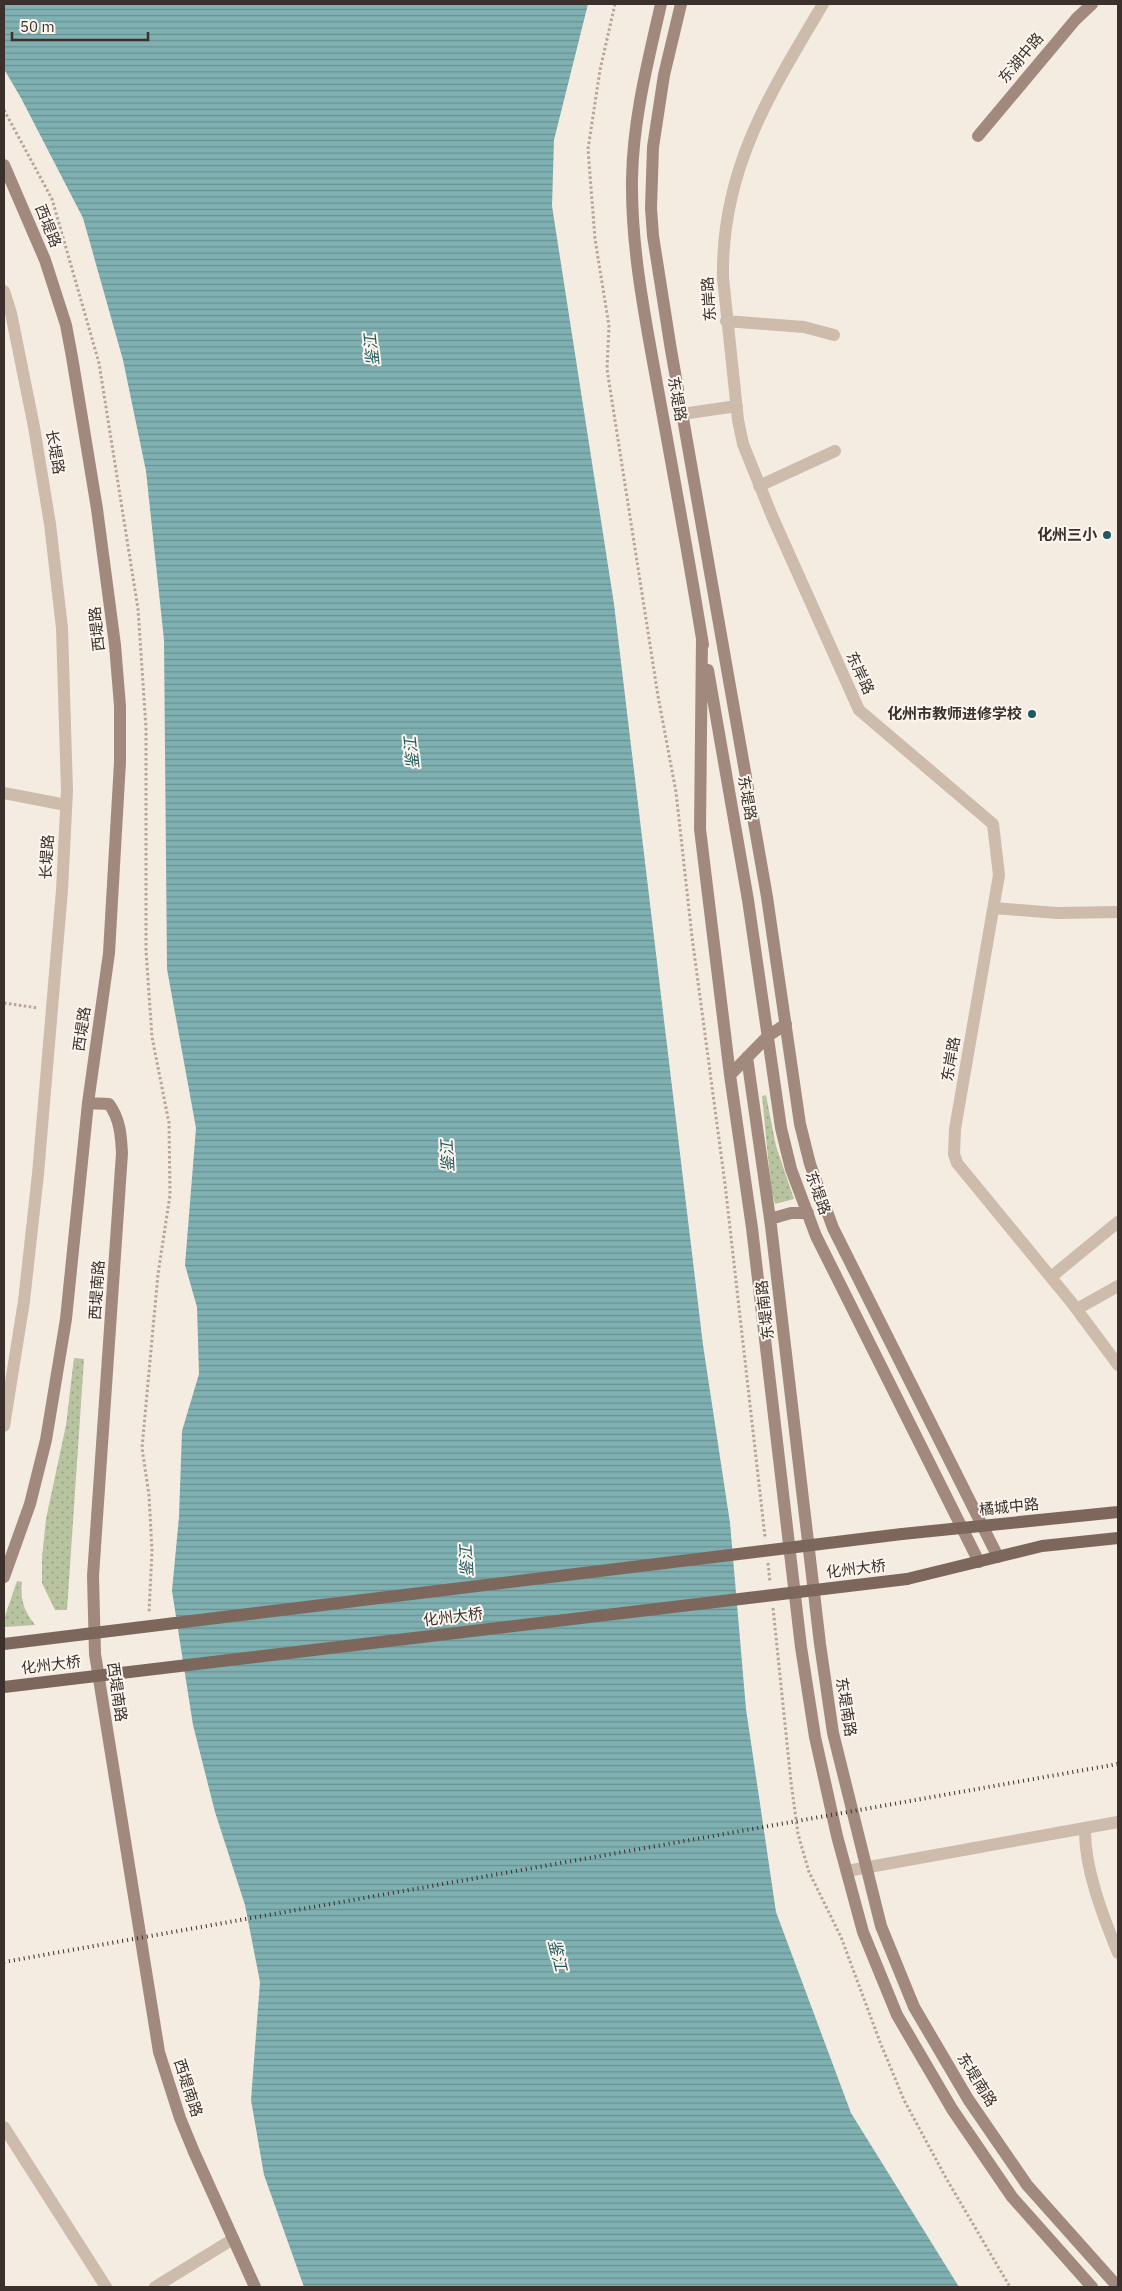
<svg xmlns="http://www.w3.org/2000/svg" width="1122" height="2291" font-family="'IBM Plex Sans','Noto Sans SC',sans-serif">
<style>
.grass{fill:url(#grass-dots)}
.water{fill:url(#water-rules)}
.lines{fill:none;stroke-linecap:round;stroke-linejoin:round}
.path{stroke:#b9a596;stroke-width:3;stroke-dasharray:2.5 2.5;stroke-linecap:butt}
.street{stroke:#cdbbac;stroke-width:12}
.secondary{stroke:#a18a7d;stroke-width:12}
.primary{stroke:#7d675c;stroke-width:12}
.rail{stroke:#3b302b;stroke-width:4;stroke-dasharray:1 4;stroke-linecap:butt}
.primary-bridge{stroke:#7d675c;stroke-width:12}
.poi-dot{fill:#1f5a5e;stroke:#fbf5ee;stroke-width:2}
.labels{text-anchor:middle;stroke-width:4;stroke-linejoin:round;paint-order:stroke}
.street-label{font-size:15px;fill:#3b302b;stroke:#fbf5ee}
.poi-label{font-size:15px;font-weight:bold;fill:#3b302b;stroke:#fbf5ee;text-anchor:end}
.water-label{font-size:16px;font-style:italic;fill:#1f5a5e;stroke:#fbf5ee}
</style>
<defs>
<pattern id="grass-dots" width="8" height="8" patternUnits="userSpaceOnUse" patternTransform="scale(1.25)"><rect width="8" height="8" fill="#b8c4a0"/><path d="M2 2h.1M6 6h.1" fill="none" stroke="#97a083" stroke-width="1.8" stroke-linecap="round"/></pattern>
<pattern id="water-rules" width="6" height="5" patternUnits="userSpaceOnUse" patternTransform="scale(1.25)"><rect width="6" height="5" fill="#7fb0b2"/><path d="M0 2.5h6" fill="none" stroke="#699091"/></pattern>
</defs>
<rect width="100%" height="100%" fill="#f4ebe1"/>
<path class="grass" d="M 766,1095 L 776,1146 L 794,1199 L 775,1204 L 771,1188 L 762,1096 Z
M 74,1358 L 84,1359 L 67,1610 L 55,1610 L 42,1583 L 42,1558 L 46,1519 L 66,1425 Z
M 17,1581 L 22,1582 C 20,1600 24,1611 35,1625 L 4,1627 L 4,1619 Z"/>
<path class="water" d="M 4,4 L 588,4 L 554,140 L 552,206 L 614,604 L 703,1345 L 730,1523 L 746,1709 L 776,1912 L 851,2113 L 959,2287 L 304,2287 L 264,2175 L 251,2100 L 260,1982 L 245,1905 L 215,1812 L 193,1725 L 172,1591 L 179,1517 L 182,1431 L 199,1374 L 197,1307 L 185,1265 L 196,1128 L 167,969 L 164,640 L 146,471 L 123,360 L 83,218 L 21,98 L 4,69 Z"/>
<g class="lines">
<path class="path" d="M 615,4 L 600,70 L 588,149 L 595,239 L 609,326 L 607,369 L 658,696 L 676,792 L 692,937 L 725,1184 L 765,1537
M 4,110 L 52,199 L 99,363 L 138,609 L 146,728 L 146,951 L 152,1037 L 169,1123 L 170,1195 L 158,1274 L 142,1448 L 149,1495 L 152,1551 L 149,1613
M 4,1003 L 38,1008
M 768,1563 L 770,1582
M 773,1608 L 791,1782 L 798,1834 L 809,1872 L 841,1937 L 880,2042 L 904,2100 L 946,2178 L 1010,2287"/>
<path class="street" d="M 823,4 C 770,93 721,170 723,278 L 738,420 L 743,444 L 772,516 L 859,710 L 993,824 L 999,875 L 955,1129 L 954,1154 L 957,1163 L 1072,1303 L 1118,1365
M 4,291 L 11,313 L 34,427 L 50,524 L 62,628 L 67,791 L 62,890 L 38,1174 L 24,1301 L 4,1426
M 726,321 L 804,327 L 834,335
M 682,414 L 737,406
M 759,486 L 835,451
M 4,793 L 66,805
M 994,908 L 1057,913 L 1118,912
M 1051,1277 L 1118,1222
M 1077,1309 L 1118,1286
M 1085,1828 C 1084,1868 1103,1916 1118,1953
M 847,1871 L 1118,1822
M 4,2127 L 106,2287
M 155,2287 L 233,2239"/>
<path class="secondary" d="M 661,4 C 648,61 633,119 632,179 C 631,248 645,317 657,384 C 673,471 689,558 703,645
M 681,4 L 664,75 L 653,147 L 651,208 L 653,236 L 671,350 L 767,897 L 800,1124 L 810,1164 L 833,1228 L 998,1557
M 978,136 L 1076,19 L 1092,4
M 4,165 L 45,260 L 66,325 L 72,357 L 97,509 L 115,645 L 120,706 L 120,762 L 109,953 L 88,1103 L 66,1319 L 46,1440 L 30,1504 L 4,1577
M 702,638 L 700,829 L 730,1075 L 752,1228 L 801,1647 L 815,1737 L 837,1836 L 863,1932 L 897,2015 L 952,2109 L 1012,2197 L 1092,2287
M 708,670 L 748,900 L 781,1128 L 791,1169 L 816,1236 L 979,1562
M 747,1057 L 771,1226 L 820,1644 L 833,1733 L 881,1926 L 914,2007 L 968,2099 L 1027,2185 L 1118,2287
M 730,1075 L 768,1036 L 786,1024
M 88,1103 L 109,1104 C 120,1119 121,1135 122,1153 L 93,1576 L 95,1654 L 159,2052 L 180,2118 L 194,2152 L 255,2287
M 770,1219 L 791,1213 L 808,1213"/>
<path class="primary" d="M 902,1534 L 1118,1512
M 907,1579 L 1042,1546 L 1118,1538"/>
<path class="rail" d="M 4,1962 L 1118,1764"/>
<path class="primary-bridge" d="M 4,1644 L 902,1534
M 4,1687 L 907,1579"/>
</g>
<g class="poi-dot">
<circle cx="1107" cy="535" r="5"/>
<circle cx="1032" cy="714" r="5"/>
</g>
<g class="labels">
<g class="street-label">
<text transform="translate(1021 58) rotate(-50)" y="5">东湖中路</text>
<text transform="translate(48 226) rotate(68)" y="5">西堤路</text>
<text transform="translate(709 299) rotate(-94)" y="5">东岸路</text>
<text transform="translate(677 399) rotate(80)" y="5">东堤路</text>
<text transform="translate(55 452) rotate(80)" y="5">长堤路</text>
<text transform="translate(97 629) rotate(-96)" y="5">西堤路</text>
<text transform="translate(860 673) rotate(65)" y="5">东岸路</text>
<text transform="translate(747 798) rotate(80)" y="5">东堤路</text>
<text transform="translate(47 857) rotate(-87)" y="5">长堤路</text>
<text transform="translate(82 1029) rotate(-82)" y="5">西堤路</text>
<text transform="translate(951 1059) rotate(-80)" y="5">东岸路</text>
<text transform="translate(818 1193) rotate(70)" y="5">东堤路</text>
<text transform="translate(97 1290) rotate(-86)" y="5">西堤南路</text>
<text transform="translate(765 1310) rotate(-97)" y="5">东堤南路</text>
<text transform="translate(1009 1507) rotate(-6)" y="5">橘城中路</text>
<text transform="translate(856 1569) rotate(-7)" y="5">化州大桥</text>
<text transform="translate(453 1617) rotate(-7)" y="5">化州大桥</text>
<text transform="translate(51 1665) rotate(-7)" y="5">化州大桥</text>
<text transform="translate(117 1692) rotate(82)" y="5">西堤南路</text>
<text transform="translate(846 1707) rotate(81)" y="5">东堤南路</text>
<text transform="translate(977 2080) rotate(58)" y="5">东堤南路</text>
<text transform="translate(188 2088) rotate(72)" y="5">西堤南路</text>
</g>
<g class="poi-label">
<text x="1097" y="540">化州三小</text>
<text x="1022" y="719">化州市教师进修学校</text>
</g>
<g class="water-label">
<text transform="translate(371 350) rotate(-96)" y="6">鉴江</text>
<text transform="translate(411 753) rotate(-96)" y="6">鉴江</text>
<text transform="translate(447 1156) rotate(-93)" y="6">鉴江</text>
<text transform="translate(466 1561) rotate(-93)" y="6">鉴江</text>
<text transform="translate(558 1955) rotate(76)" y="6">鉴江</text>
</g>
</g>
<rect width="1122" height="2291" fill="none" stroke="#3b302b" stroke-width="10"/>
<path d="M12 32v8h136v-8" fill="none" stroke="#3b302b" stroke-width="2.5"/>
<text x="20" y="32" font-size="15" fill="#3b302b" stroke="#fbf5ee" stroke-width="4" paint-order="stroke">50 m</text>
</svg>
